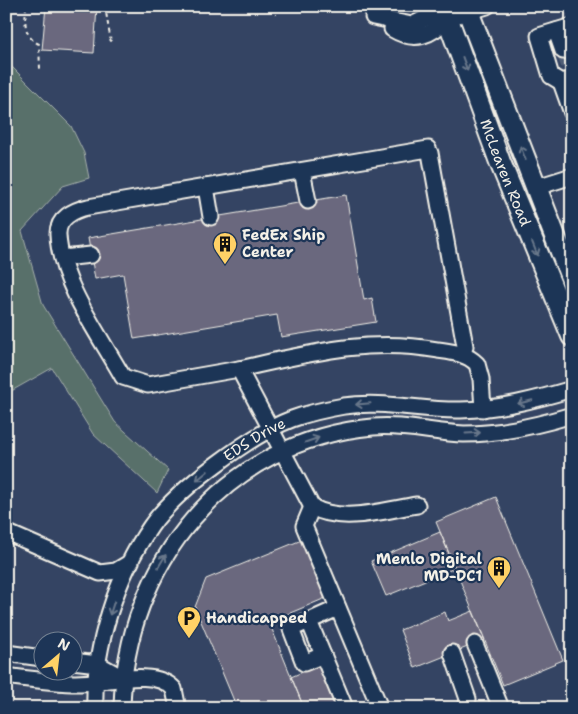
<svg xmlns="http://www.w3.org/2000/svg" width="578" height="714" font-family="'Shantell Sans',sans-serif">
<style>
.green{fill:#586f6b;stroke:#a6b0aa}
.building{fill:#6a687e;stroke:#f4f1e8}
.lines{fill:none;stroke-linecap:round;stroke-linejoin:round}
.minor-tunnel{stroke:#515e77;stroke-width:15;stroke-dasharray:15 8;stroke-linecap:butt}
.minor-casing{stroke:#f4f1e8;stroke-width:19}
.major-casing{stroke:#f4f1e8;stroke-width:24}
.path{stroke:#f4f1e8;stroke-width:2;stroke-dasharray:4 4;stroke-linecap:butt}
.minor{stroke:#1d3557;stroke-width:15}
.major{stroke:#1d3557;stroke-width:20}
.oneway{stroke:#68778a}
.labels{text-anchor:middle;stroke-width:4.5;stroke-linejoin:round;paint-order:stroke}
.street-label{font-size:15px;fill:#f4f1e8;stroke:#1d3557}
.poi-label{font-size:15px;font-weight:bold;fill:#f4f1e8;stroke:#1d3557;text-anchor:start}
</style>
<rect width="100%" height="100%" fill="#344463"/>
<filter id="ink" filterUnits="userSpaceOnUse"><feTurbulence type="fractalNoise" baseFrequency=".02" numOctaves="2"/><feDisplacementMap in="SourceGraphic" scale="10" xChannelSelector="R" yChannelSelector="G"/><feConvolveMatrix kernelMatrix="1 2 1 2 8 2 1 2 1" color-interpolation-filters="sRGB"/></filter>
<g filter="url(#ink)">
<path class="green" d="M 6,61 L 71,126 L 84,153 L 89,178 L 63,186 L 22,231 L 43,305 L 115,422 L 168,470 L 157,493 L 93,434 L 52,368 L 6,394 Z"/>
<path class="building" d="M 46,6 L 97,6 L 94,53 L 42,50 Z
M 346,195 L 364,300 L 372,298 L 376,322 L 281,337 L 277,315 L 134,339 L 123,274 L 95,279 L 88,238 Z
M 496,497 L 563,660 L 503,685 L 436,522 Z
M 440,532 L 455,568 L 386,596 L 371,561 Z
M 304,539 L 328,597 L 269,622 L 304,708 L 237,708 L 195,607 L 206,579 Z
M 473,611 L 485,640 L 415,668 L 400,630 L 445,612 L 448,621 Z
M 321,664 L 339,708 L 304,708 L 291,677 Z"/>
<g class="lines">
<path class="minor-tunnel" d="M 563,51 L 569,66"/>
<g class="minor-casing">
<g id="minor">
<path d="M 373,17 L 412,25 L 428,17 L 448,18 L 487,6"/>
<path d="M 392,29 C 415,43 431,36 448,18"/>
<path d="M 556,31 L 563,51"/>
<path d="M 572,79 L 561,82 L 572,113"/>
<path d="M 561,82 L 551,76 L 539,36 L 572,26"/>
<path d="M 302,171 L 308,201"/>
<path d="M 206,187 L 211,217"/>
<path d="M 537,187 L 572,176"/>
<path d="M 63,258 L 91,255"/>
<path d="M 239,369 L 148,385 L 123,377 C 100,336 60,282 58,235 C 57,218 74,210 88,207 L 428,149 L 430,153 L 465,346 L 463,355"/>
<path d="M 417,505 C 385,510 342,524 312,507 L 239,369 C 307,354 368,337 438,350 C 452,352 466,353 477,364 L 481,379 L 483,409"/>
<path d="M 312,507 L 304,526 L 380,708"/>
<path d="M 6,532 L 100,573 L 116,571 L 131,562"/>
<path d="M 309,621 L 323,655 L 304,663 L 291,629 L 338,608"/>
<path d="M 475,644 L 501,708"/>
<path d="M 6,653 L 42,658"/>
<path d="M 452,653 L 468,699 L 466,708"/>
<path d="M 323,655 L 345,708"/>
<path d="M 72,661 L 98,664 L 123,678"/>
<path d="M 6,676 C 28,679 50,682 72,683 C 100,685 154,666 174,689 L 177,704"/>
<path id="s1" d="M 95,708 C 93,648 117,575 151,526 C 176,490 252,434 292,419 C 308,413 327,409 344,406 C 384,400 421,411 461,410 C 499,409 535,400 572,389"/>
<path d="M 122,708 C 125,564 226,440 373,427 C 403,424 434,433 464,434 C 501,434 536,426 572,415"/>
</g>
</g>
<g class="major-casing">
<g id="major">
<path id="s2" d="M 443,6 L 500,162 L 572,336"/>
<path d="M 466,6 L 572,280"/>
</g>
</g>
<path class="path" d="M 26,6 C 25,22 23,36 39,44 L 40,69
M 105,6 L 111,43
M 275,6 L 276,15"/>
<use href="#minor" class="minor"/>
<use href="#major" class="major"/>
</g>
<defs><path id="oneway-shaft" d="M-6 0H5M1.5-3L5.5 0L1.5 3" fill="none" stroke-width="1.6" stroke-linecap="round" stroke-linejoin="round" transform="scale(1.25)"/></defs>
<g class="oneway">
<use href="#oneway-shaft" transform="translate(465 64) rotate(70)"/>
<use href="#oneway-shaft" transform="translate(523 153) rotate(-111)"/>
<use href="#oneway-shaft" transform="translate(535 249) rotate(68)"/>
<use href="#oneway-shaft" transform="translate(525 402) rotate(167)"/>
<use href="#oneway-shaft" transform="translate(363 404) rotate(175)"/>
<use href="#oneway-shaft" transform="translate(473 433) rotate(-3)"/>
<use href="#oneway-shaft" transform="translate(312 440) rotate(-19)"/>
<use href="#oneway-shaft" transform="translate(202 476) rotate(140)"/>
<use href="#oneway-shaft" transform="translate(162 561) rotate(-59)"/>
<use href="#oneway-shaft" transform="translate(112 608) rotate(108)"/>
</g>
</g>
<defs>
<g id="building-pin" transform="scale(1.25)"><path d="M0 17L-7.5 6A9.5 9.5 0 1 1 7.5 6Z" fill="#ffd166" stroke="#1d3557"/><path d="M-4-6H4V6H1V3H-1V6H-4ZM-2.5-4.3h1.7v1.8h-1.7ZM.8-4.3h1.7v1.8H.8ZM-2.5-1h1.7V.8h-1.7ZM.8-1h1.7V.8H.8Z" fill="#111"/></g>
<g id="parking-pin" transform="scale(1.25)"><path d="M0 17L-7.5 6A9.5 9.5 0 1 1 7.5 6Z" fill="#ffd166" stroke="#1d3557"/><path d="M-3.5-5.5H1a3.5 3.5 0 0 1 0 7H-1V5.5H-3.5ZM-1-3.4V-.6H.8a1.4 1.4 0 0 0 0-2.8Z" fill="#111"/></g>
</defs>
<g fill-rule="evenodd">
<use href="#building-pin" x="225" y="244"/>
<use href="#building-pin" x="499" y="568"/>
<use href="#parking-pin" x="189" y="618"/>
</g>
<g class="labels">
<g class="street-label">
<text dy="5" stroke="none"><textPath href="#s2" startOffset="178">McLearen Road</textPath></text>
<text dy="5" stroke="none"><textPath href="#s1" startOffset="329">EDS Drive</textPath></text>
</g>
<g class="poi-label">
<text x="242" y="240">FedEx Ship<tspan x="242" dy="17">Center</tspan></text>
<text x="482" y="564" text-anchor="end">Menlo Digital<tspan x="482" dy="17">MD-DC1</tspan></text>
<text x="206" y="623">Handicapped</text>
</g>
</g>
<rect width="578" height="714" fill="none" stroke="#1d3557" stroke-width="25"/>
<rect x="12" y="12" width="553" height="689" fill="none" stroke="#f4f1e8" stroke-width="2" filter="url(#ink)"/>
<g transform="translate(58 656) rotate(28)"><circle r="24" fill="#1d3557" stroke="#738091"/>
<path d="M0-4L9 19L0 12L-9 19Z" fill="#ffd166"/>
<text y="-8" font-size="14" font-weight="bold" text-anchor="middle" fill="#f4f1e8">N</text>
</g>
</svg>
